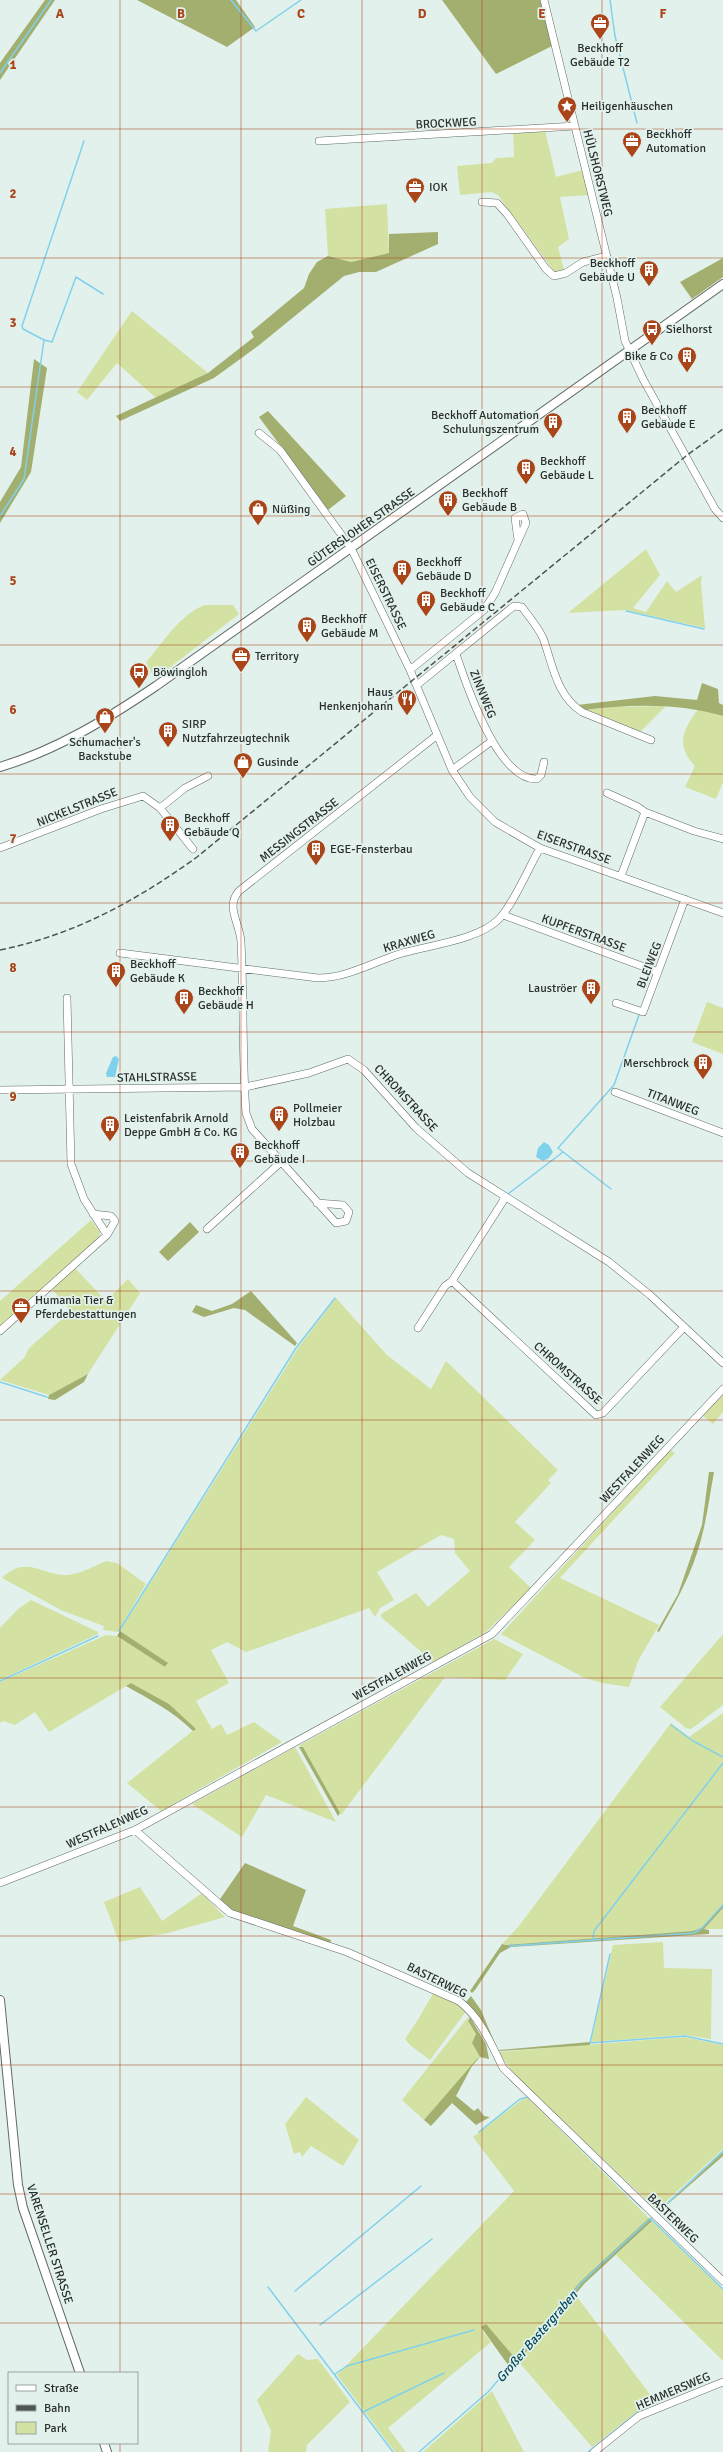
<svg xmlns="http://www.w3.org/2000/svg" width="723" height="2452" font-family="Signika,sans-serif">
<style>
.green{fill:#d3e2a2}
.forest{fill:#a2af6f}
.water{fill:#80d1ec}
.lines{fill:none;stroke-linecap:round;stroke-linejoin:round}
.stream{stroke:#80d1ec;stroke-width:1.5}
.minor-casing{stroke:#5f6b66;stroke-width:8}
.major-casing{stroke:#5f6b66;stroke-width:10}
.minor{stroke:#fff;stroke-width:7}
.major{stroke:#fff;stroke-width:8}
.rail{stroke:#4e5553;stroke-width:1.5;stroke-dasharray:6 3;stroke-linecap:butt}
.grid{fill:none;stroke:#aa4519;stroke-width:1;stroke-opacity:0.55}
.labels{text-anchor:middle;stroke-width:3.5;stroke-linejoin:round;paint-order:stroke}
.poi-label{font-size:12px;fill:#292f2d;stroke:#e3f1ec;text-anchor:start}
.street-label{font-size:12px;fill:#292f2d;stroke:#e3f1ec}
.water-label{font-size:13px;font-style:italic;fill:#004a5d;stroke:#e3f1ec}
.grid-label{font-size:13px;text-anchor:middle;font-weight:bold;fill:#aa4519;stroke:#e3f1ec;stroke-width:3.5;stroke-linejoin:round;paint-order:stroke}
</style>
<rect width="100%" height="100%" fill="#e3f1ec"/>
<path class="green" d="M 545,130 L 556,177 L 583,170 L 589,195 L 560,197 L 569,239 L 558,247 L 564,270 L 555,273 L 498,195 L 491,192 L 460,195 L 457,166 L 492,163 L 496,158 L 514,157 L 513,131 Z
M 387,204 L 389,253 L 351,262 L 328,256 L 325,209 Z
M 132,311 L 208,373 L 156,398 L 117,363 L 87,400 L 77,392 Z
M 646,549 L 660,575 L 633,608 L 646,612 L 667,581 L 676,592 L 702,575 L 701,582 L 705,628 L 625,610 L 568,613 Z
M 205,605 L 233,605 L 239,614 L 155,679 L 146,662 C 162,644 181,613 205,605 Z
M 666,706 L 639,733 L 584,710 L 614,707 Z
M 698,709 L 723,716 L 723,782 L 716,799 L 685,787 L 695,766 C 675,745 683,730 698,709 Z
M 707,1002 L 723,1008 L 723,1054 L 692,1042 Z
M 91,1220 L 100,1232 L 99,1237 L 0,1327 L 0,1301 Z
M 74,1267 L 106,1301 L 128,1279 L 140,1293 L 88,1374 L 49,1395 L 0,1380 L 24,1358 L 29,1348 L 71,1311 L 51,1288 Z
M 336,1298 L 387,1355 L 431,1389 L 446,1361 L 558,1470 L 548,1480 L 551,1483 L 515,1522 L 535,1540 L 509,1567 L 531,1588 L 486,1632 L 433,1662 L 381,1617 L 381,1614 L 416,1593 L 428,1607 L 470,1571 L 455,1553 L 454,1539 L 441,1535 L 377,1572 L 394,1600 L 380,1608 L 375,1617 L 369,1608 L 246,1652 L 227,1642 L 211,1650 L 229,1683 L 196,1701 L 212,1729 L 221,1724 L 227,1735 L 254,1722 L 282,1742 L 161,1811 L 127,1783 L 195,1729 L 169,1704 L 131,1683 L 49,1732 L 35,1712 L 15,1725 L 4,1721 L 0,1723 L 0,1682 L 106,1635 L 117,1636 L 165,1667 L 168,1664 L 120,1631 L 298,1348 Z
M 723,1394 L 723,1412 L 713,1424 L 702,1415 Z
M 670,1450 L 675,1453 L 560,1578 L 659,1625 L 638,1661 L 629,1687 L 602,1683 L 583,1677 L 501,1634 Z
M 106,1561 L 117,1563 L 146,1584 L 118,1632 L 103,1630 L 104,1626 L 63,1611 L 2,1578 C 26,1554 42,1576 68,1575 C 81,1574 94,1566 106,1561 Z
M 31,1600 L 98,1632 L 98,1634 L 0,1680 L 0,1628 L 18,1609 Z
M 723,1634 L 723,1705 L 691,1729 L 686,1728 L 660,1707 Z
M 494,1639 L 523,1654 L 505,1680 L 445,1677 L 341,1815 L 303,1747 L 298,1746 Z
M 723,1713 L 723,1904 L 703,1927 L 693,1931 L 504,1945 L 502,1944 L 519,1926 L 671,1723 L 689,1737 Z
M 295,1747 L 336,1822 L 266,1795 L 242,1837 L 192,1804 Z
M 140,1887 L 162,1921 L 202,1893 L 225,1917 L 168,1933 L 119,1942 L 104,1902 Z
M 723,1908 L 723,1929 L 704,1929 Z
M 663,1942 L 664,1968 L 712,1969 L 711,2039 L 684,2035 L 591,2042 L 613,1945 Z
M 434,1992 L 451,1999 L 467,2010 L 430,2060 L 410,2045 L 405,2039 L 419,2018 Z
M 469,2016 L 468,2021 L 476,2034 L 472,2043 L 480,2057 L 424,2120 L 402,2100 Z
M 684,2037 L 723,2045 L 723,2149 L 657,2210 L 514,2075 L 499,2052 Z
M 306,2097 L 359,2140 L 343,2166 L 311,2146 L 302,2157 L 300,2152 L 294,2154 L 285,2124 Z
M 524,2098 L 528,2098 L 649,2218 L 581,2281 L 514,2358 L 485,2324 L 483,2332 L 491,2342 L 388,2428 L 406,2452 L 395,2452 L 337,2375 L 514,2191 L 473,2137 Z
M 652,2221 L 723,2290 L 723,2361 L 616,2255 Z
M 575,2294 L 657,2404 L 638,2411 L 592,2447 L 518,2361 Z
M 298,2354 L 307,2360 L 318,2359 L 350,2402 L 307,2445 L 306,2452 L 268,2452 L 271,2431 L 257,2400 Z
M 492,2391 L 524,2452 L 423,2452 Z"/>
<path class="forest" d="M 45,0 L 55,0 L 0,80 L 0,63 Z
M 137,0 L 236,0 L 255,27 L 227,47 Z
M 442,0 L 542,0 L 552,46 L 496,74 Z
M 438,232 L 438,244 L 376,272 L 359,272 L 344,276 L 258,346 L 214,378 L 120,421 L 116,416 L 208,373 L 254,337 L 251,332 L 304,288 L 309,274 L 317,262 L 328,256 L 351,262 L 389,253 L 389,234 Z
M 723,258 L 723,277 L 692,299 L 680,282 Z
M 34,359 L 47,368 L 31,472 L 0,523 L 0,502 L 21,467 Z
M 268,411 L 346,496 L 328,510 L 259,417 Z
M 702,683 L 718,689 L 719,703 L 723,705 L 723,716 C 678,703 631,704 584,710 L 577,705 L 655,696 L 697,700 Z
M 190,1222 L 199,1232 L 168,1261 L 159,1252 Z
M 251,1291 L 297,1343 L 295,1346 L 245,1310 L 234,1308 L 204,1317 L 192,1312 L 196,1305 L 212,1311 L 232,1304 Z
M 88,1374 L 84,1382 L 55,1400 L 48,1399 L 49,1395 Z
M 709,1472 L 714,1472 C 709,1499 706,1526 697,1553 C 688,1581 673,1607 659,1632 L 657,1631 L 678,1594 L 702,1525 Z
M 120,1631 L 168,1663 L 165,1667 L 117,1636 Z
M 131,1683 L 169,1704 L 196,1729 L 193,1731 C 174,1712 149,1699 126,1686 Z
M 299,1747 L 303,1747 L 340,1813 L 338,1816 Z
M 245,1863 L 306,1890 L 293,1926 L 331,1940 L 330,1944 L 229,1911 L 218,1902 Z
M 723,1904 L 723,1908 L 704,1929 L 709,1930 L 709,1934 L 511,1947 L 500,1953 L 475,1990 L 472,1993 L 470,1991 L 502,1944 L 505,1945 L 693,1931 L 703,1927 Z
M 471,1996 L 481,2010 L 494,2041 L 493,2042 L 465,2003 Z
M 470,2017 L 486,2044 L 489,2059 L 480,2057 L 472,2066 L 456,2096 L 474,2111 L 478,2108 L 484,2116 L 490,2117 L 476,2125 L 452,2103 L 431,2126 L 424,2120 L 476,2060 L 480,2057 L 472,2043 L 476,2034 L 468,2021 Z
M 590,2042 L 590,2045 L 500,2051 L 499,2050 Z
M 723,2152 L 723,2156 L 659,2212 Z
M 649,2218 L 652,2221 L 585,2283 L 518,2361 L 514,2358 L 508,2365 L 481,2327 L 486,2324 L 515,2358 L 581,2281 Z"/>
<path class="water" d="M 116,1056 L 119,1059 L 115,1077 L 107,1077 L 106,1073 L 113,1057 Z
M 544,1142 L 549,1145 L 553,1152 L 549,1158 L 543,1161 L 536,1157 L 538,1148 Z"/>
<g class="lines">
<path class="stream" d="M 231,0 L 256,31 L 301,0
M 610,0 L 615,36 L 637,123
M 0,73 L 51,0
M 44,340 L 52,342 L 76,277 L 103,294
M 0,516 L 24,479 L 44,340 L 23,329 L 22,326 L 84,141
M 626,611 L 704,629
M 611,1189 L 558,1148 L 614,1085 L 639,1015
M 508,1194 L 563,1152
M 0,1382 L 47,1397
M 119,1631 L 296,1348 L 335,1298
M 0,1681 L 98,1636
M 671,1725 L 693,1741 L 723,1757
M 593,1940 L 594,1931 L 723,1763
M 509,1946 L 694,1933 L 702,1928 L 723,1905
M 610,1954 L 590,2043 L 685,2036 L 723,2044
M 544,2112 L 641,2207
M 479,2132 L 520,2099 L 528,2097 L 531,2100
M 659,2211 L 723,2151
M 651,2219 L 723,2289
M 268,2287 L 393,2452
M 295,2291 L 421,2186
M 320,2325 L 432,2239
M 335,2374 L 347,2366 L 474,2330
M 363,2412 L 444,2373
M 419,2452 L 488,2392 L 583,2281 L 651,2218
M 588,2452 L 638,2412 L 655,2406"/>
<g class="minor-casing">
<path id="minor" d="M 544,0 L 617,298 L 625,341 L 643,379 L 715,509 L 723,518
M 319,141 L 575,126
M 482,202 L 497,203 L 507,214 L 546,269 L 554,276 L 566,273 L 583,262 L 607,256
M 259,433 L 280,450 L 351,548 L 410,670 L 452,770 L 470,797 L 495,822 L 540,848 L 723,913
M 456,654 C 466,684 498,781 537,779 L 541,775 L 544,762
M 410,670 L 484,610 L 495,593 L 526,523 L 523,514 L 515,518 L 518,540
M 417,685 L 514,606 L 522,607 C 529,617 538,627 543,638 C 553,665 556,695 582,712 L 651,740
M 452,770 L 492,741
M 607,793 L 638,807 L 645,812 L 694,831 L 723,839
M 160,808 L 185,788 L 208,776
M 0,848 L 101,809 L 143,796 L 160,808 L 193,849
M 621,876 L 645,812
M 503,915 L 658,972
M 120,953 L 318,978 C 346,978 372,963 399,954 C 428,945 477,941 499,919 C 513,905 529,867 540,848
M 67,998 L 71,1164 L 84,1199 L 107,1235
M 616,1003 L 643,1012 L 685,899
M 0,1090 L 245,1087 L 309,1073 L 348,1059 L 364,1070 L 416,1128 L 468,1173 L 609,1262 L 650,1295 L 723,1363
M 615,1092 L 723,1133
M 505,1198 L 452,1281 L 596,1415 L 603,1413 L 684,1327
M 317,1203 L 343,1205 L 349,1212 L 346,1221 L 336,1223 L 252,1129 L 246,1113 C 242,1056 244,999 241,942 C 240,923 225,907 239,891 L 436,736
M 207,1229 L 281,1162
M 418,1328 L 445,1286 L 452,1281
M 0,1331 L 107,1235 L 115,1221 L 111,1216 L 93,1214
M 135,1830 L 230,1913 L 347,1952 L 459,2001 C 481,2018 491,2044 503,2068 L 723,2281
M 0,1883 L 135,1830 L 492,1634 L 723,1389
M 594,2452 L 639,2416 L 723,2382"/>
</g>
<g class="major-casing">
<path id="major" d="M 0,767 C 57,750 107,719 156,686 L 723,284
M 0,2000 L 18,2185 L 23,2208 L 80,2373
M 104,2443 L 107,2452"/>
</g>
<use href="#minor" class="minor"/>
<use href="#major" class="major"/>
<path class="rail" d="M 0,950 C 74,935 136,901 197,857 L 686,456 L 723,429"/>
</g>
<path class="grid" d="M 120,0 L 120,2373M 241,0 L 241,2452M 362,0 L 362,2452M 482,0 L 482,2452M 602,0 L 602,2452M 0,129 L 723,129M 0,258 L 723,258M 0,387 L 723,387M 0,516 L 723,516M 0,645 L 723,645M 0,774 L 723,774M 0,903 L 723,903M 0,1032 L 723,1032M 0,1161 L 723,1161M 0,1291 L 723,1291M 0,1420 L 723,1420M 0,1549 L 723,1549M 0,1678 L 723,1678M 0,1807 L 723,1807M 0,1936 L 723,1936M 0,2065 L 723,2065M 0,2194 L 723,2194M 0,2323 L 723,2323M 120,2443 L 120,2452"/>
<defs>
<g id="office-pin" transform="scale(1)"><path d="M0 17L-7.5 6A9.5 9.5 0 1 1 7.5 6Z" fill="#aa4519" stroke="#e3f1ec"/><path d="M-6-3h4V-5.5h4V-3h4V5H-6ZM-1-4.5V-3h2v-1.5ZM-6 0V1H6V0Z" fill="#fff"/></g>
<g id="sight-pin" transform="scale(1)"><path d="M0 17L-7.5 6A9.5 9.5 0 1 1 7.5 6Z" fill="#aa4519" stroke="#e3f1ec"/><path d="M0-6L1.8-2.2L6-1.7L2.9 1.2L3.7 5.4L0 3.3L-3.7 5.4L-2.9 1.2L-6-1.7L-1.8-2.2Z" fill="#fff"/></g>
<g id="building-pin" transform="scale(1)"><path d="M0 17L-7.5 6A9.5 9.5 0 1 1 7.5 6Z" fill="#aa4519" stroke="#e3f1ec"/><path d="M-4-6H4V6H1V3H-1V6H-4ZM-2.5-4.3h1.7v1.8h-1.7ZM.8-4.3h1.7v1.8H.8ZM-2.5-1h1.7V.8h-1.7ZM.8-1h1.7V.8H.8Z" fill="#fff"/></g>
<g id="bus-pin" transform="scale(1)"><path d="M0 17L-7.5 6A9.5 9.5 0 1 1 7.5 6Z" fill="#aa4519" stroke="#e3f1ec"/><path d="M-5-6H5V4H4V6H2V4H-2V6H-4V4H-5ZM-3.5-4V0h7V-4ZM-3.5 1.2v1.5H-2V1.2ZM2 1.2v1.5H3.5V1.2Z" fill="#fff"/></g>
<g id="shop-pin" transform="scale(1)"><path d="M0 17L-7.5 6A9.5 9.5 0 1 1 7.5 6Z" fill="#aa4519" stroke="#e3f1ec"/><path d="M-5-2.5h2.3a2.7 3.5 0 0 1 5.4 0H5L5.5 6h-11ZM-1.5-2.5h3a1.5 2.3 0 0 0-3 0Z" fill="#fff"/></g>
<g id="restaurant-pin" transform="scale(1)"><path d="M0 17L-7.5 6A9.5 9.5 0 1 1 7.5 6Z" fill="#aa4519" stroke="#e3f1ec"/><path d="M-5-6h1v4h1v-4h1v4h1v-4h1v5L-1.5 .5V6h-2V.5L-5-1ZM5-6V6H3V1.5H1.5Q1.5-4 5-6Z" fill="#fff"/></g>
</defs>
<g fill-rule="evenodd">
<use href="#office-pin" x="600" y="23"/>
<use href="#sight-pin" x="567" y="106"/>
<use href="#office-pin" x="632" y="141"/>
<use href="#office-pin" x="415" y="187"/>
<use href="#building-pin" x="649" y="270"/>
<use href="#bus-pin" x="652" y="329"/>
<use href="#building-pin" x="687" y="356"/>
<use href="#building-pin" x="627" y="417"/>
<use href="#building-pin" x="553" y="422"/>
<use href="#building-pin" x="526" y="468"/>
<use href="#building-pin" x="448" y="500"/>
<use href="#shop-pin" x="258" y="509"/>
<use href="#building-pin" x="402" y="569"/>
<use href="#building-pin" x="426" y="600"/>
<use href="#building-pin" x="307" y="626"/>
<use href="#office-pin" x="241" y="656"/>
<use href="#bus-pin" x="139" y="672"/>
<use href="#restaurant-pin" x="407" y="699"/>
<use href="#shop-pin" x="105" y="717"/>
<use href="#building-pin" x="168" y="731"/>
<use href="#shop-pin" x="243" y="762"/>
<use href="#building-pin" x="170" y="825"/>
<use href="#building-pin" x="316" y="849"/>
<use href="#building-pin" x="116" y="971"/>
<use href="#building-pin" x="591" y="988"/>
<use href="#building-pin" x="184" y="998"/>
<use href="#building-pin" x="703" y="1063"/>
<use href="#building-pin" x="279" y="1115"/>
<use href="#building-pin" x="110" y="1125"/>
<use href="#building-pin" x="240" y="1152"/>
<use href="#office-pin" x="21" y="1307"/>
</g>
<g class="labels">
<g class="poi-label">
<text x="600" y="52" text-anchor="middle">Beckhoff<tspan x="600" dy="14">Gebäude T2</tspan></text>
<text x="581" y="110">Heiligenhäuschen</text>
<text x="646" y="138">Beckhoff<tspan x="646" dy="14">Automation</tspan></text>
<text x="429" y="191">IOK</text>
<text x="635" y="267" text-anchor="end">Beckhoff<tspan x="635" dy="14">Gebäude U</tspan></text>
<text x="666" y="333">Sielhorst</text>
<text x="673" y="360" text-anchor="end">Bike &amp; Co</text>
<text x="641" y="414">Beckhoff<tspan x="641" dy="14">Gebäude E</tspan></text>
<text x="539" y="419" text-anchor="end">Beckhoff Automation<tspan x="539" dy="14">Schulungszentrum</tspan></text>
<text x="540" y="465">Beckhoff<tspan x="540" dy="14">Gebäude L</tspan></text>
<text x="462" y="497">Beckhoff<tspan x="462" dy="14">Gebäude B</tspan></text>
<text x="272" y="513">Nüßing</text>
<text x="416" y="566">Beckhoff<tspan x="416" dy="14">Gebäude D</tspan></text>
<text x="440" y="597">Beckhoff<tspan x="440" dy="14">Gebäude C</tspan></text>
<text x="321" y="623">Beckhoff<tspan x="321" dy="14">Gebäude M</tspan></text>
<text x="255" y="660">Territory</text>
<text x="153" y="676">Böwingloh</text>
<text x="393" y="696" text-anchor="end">Haus<tspan x="393" dy="14">Henkenjohann</tspan></text>
<text x="182" y="728">SIRP<tspan x="182" dy="14">Nutzfahrzeugtechnik</tspan></text>
<text x="105" y="746" text-anchor="middle">Schumacher's<tspan x="105" dy="14">Backstube</tspan></text>
<text x="257" y="766">Gusinde</text>
<text x="184" y="822">Beckhoff<tspan x="184" dy="14">Gebäude Q</tspan></text>
<text x="330" y="853">EGE-Fensterbau</text>
<text x="130" y="968">Beckhoff<tspan x="130" dy="14">Gebäude K</tspan></text>
<text x="577" y="992" text-anchor="end">Lauströer</text>
<text x="198" y="995">Beckhoff<tspan x="198" dy="14">Gebäude H</tspan></text>
<text x="689" y="1067" text-anchor="end">Merschbrock</text>
<text x="293" y="1112">Pollmeier<tspan x="293" dy="14">Holzbau</tspan></text>
<text x="124" y="1122">Leistenfabrik Arnold<tspan x="124" dy="14">Deppe GmbH &amp; Co. KG</tspan></text>
<text x="254" y="1149">Beckhoff<tspan x="254" dy="14">Gebäude I</tspan></text>
<text x="35" y="1304">Humania Tier &amp;<tspan x="35" dy="14">Pferdebestattungen</tspan></text>
</g>
<g class="street-label">
<text transform="translate(446 123) rotate(-3)" y="4">BROCKWEG</text>
<text transform="translate(598 173) rotate(76)" y="4">HÜLSHORSTWEG</text>
<text transform="translate(361 527) rotate(-35)" y="4">GÜTERSLOHER STRASSE</text>
<text transform="translate(386 594) rotate(64)" y="4">EISERSTRASSE</text>
<text transform="translate(483 694) rotate(68)" y="4">ZINNWEG</text>
<text transform="translate(77 807) rotate(-22)" y="4">NICKELSTRASSE</text>
<text transform="translate(299 830) rotate(-38)" y="4">MESSINGSTRASSE</text>
<text transform="translate(574 847) rotate(20)" y="4">EISERSTRASSE</text>
<text transform="translate(584 933) rotate(20)" y="4">KUPFERSTRASSE</text>
<text transform="translate(409 941) rotate(-16)" y="4">KRAXWEG</text>
<text transform="translate(649 965) rotate(-69)" y="4">BLEIWEG</text>
<text transform="translate(157 1077) rotate(-1)" y="4">STAHLSTRASSE</text>
<text transform="translate(406 1098) rotate(47)" y="4">CHROMSTRASSE</text>
<text transform="translate(673 1102) rotate(21)" y="4">TITANWEG</text>
<text transform="translate(568 1373) rotate(42)" y="4">CHROMSTRASSE</text>
<text transform="translate(632 1469) rotate(-47)" y="4">WESTFALENWEG</text>
<text transform="translate(392 1676) rotate(-29)" y="4">WESTFALENWEG</text>
<text transform="translate(107 1827) rotate(-24)" y="4">WESTFALENWEG</text>
<text transform="translate(437 1980) rotate(26)" y="4">BASTERWEG</text>
<text transform="translate(673 2218) rotate(44)" y="4">BASTERWEG</text>
<text transform="translate(50 2244) rotate(72)" y="4">VARENSELLER STRASSE</text>
<text transform="translate(673 2391) rotate(-23)" y="4">HEMMERSWEG</text>
</g>
<g class="water-label">
<text transform="translate(536 2336) rotate(-49)" y="5">Großer Bastergraben</text>
</g>
</g>
<g class="grid-label">
<text x="60" y="18">A</text>
<text x="181" y="18">B</text>
<text x="301" y="18">C</text>
<text x="422" y="18">D</text>
<text x="542" y="18">E</text>
<text x="663" y="18">F</text>
<text x="13" y="69">1</text>
<text x="13" y="198">2</text>
<text x="13" y="327">3</text>
<text x="13" y="456">4</text>
<text x="13" y="585">5</text>
<text x="13" y="714">6</text>
<text x="13" y="843">7</text>
<text x="13" y="972">8</text>
<text x="13" y="1101">9</text>
</g>
<rect x="8" y="2372" width="130" height="72" fill="#e3f1ec" stroke="#99a3a0"/>
<rect x="16" y="2385" width="20" height="6" fill="#ffffff" stroke="#99a3a0"/>
<text x="44" y="2392" font-size="12" fill="#292f2d">Straße</text>
<rect x="16" y="2405" width="20" height="6" fill="#4e5553" stroke="#99a3a0"/>
<text x="44" y="2412" font-size="12" fill="#292f2d">Bahn</text>
<rect x="16" y="2422" width="20" height="12" fill="#d3e2a2" stroke="#99a3a0"/>
<text x="44" y="2432" font-size="12" fill="#292f2d">Park</text>
</svg>
